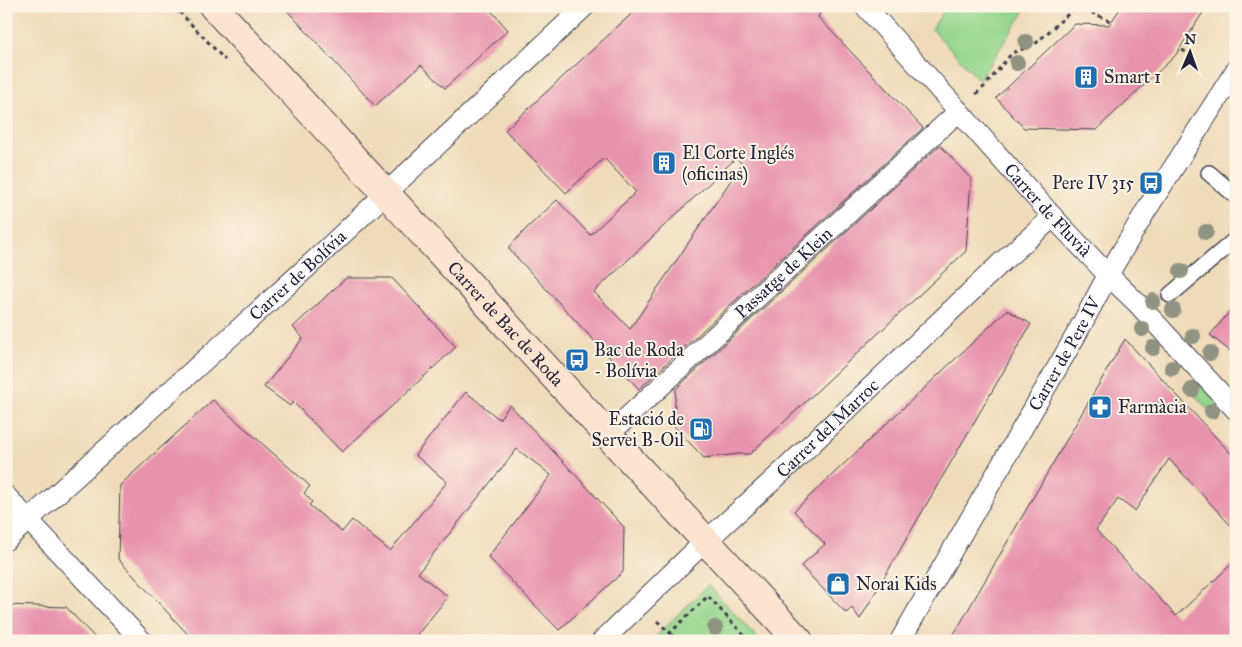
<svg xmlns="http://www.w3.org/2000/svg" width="1242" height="647" font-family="'IM FELL Great Primer',serif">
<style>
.green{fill:#95d68d;stroke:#5c7c64}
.building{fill:#e893ae;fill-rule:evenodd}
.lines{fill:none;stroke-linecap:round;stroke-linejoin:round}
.pedestrian-casing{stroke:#413e4e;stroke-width:18}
.minor-casing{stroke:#413e4e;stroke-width:22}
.secondary-casing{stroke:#413e4e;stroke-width:30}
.path{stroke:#413e4e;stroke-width:3;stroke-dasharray:4 4;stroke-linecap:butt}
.pedestrian{stroke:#fff;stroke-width:15}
.minor{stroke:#fff;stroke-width:20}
.secondary{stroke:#fde4d0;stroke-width:28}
.tree{fill:#919382}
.labels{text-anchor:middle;stroke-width:4;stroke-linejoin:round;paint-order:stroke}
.poi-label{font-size:18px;fill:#22223b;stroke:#fcf5e5;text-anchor:start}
.street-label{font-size:18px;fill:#22223b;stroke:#fcf5e5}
</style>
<rect width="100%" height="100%" fill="#fcf5e5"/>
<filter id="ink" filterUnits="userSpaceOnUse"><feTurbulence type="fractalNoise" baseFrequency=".02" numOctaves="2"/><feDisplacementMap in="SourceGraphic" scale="10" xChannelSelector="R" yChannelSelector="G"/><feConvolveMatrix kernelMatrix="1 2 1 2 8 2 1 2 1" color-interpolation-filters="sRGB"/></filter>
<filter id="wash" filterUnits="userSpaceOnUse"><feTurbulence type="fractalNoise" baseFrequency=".0096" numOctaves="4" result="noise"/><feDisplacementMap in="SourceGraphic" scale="20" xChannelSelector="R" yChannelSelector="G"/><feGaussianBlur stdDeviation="1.12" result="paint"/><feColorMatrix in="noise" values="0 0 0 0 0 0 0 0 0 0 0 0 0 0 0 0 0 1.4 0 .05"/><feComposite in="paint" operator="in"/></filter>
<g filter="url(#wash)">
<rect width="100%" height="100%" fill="#efdbba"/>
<path class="green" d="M 947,6 L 1028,6 L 979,80 L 932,29 Z
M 1197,377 L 1224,406 L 1213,415 L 1186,386 Z
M 708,585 L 760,641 L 651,641 Z"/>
<g id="blocks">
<path class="building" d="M 283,6 L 487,6 L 508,30 L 445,88 L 421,65 L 375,106 Z
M 640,6 L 825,6 L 818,17 L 923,128 L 639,389 L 508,248 L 527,228 L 557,200 L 590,235 L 636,192 L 604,158 L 566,193 L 505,130 ZM 736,158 L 742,164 L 630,329 L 594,292 Z
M 1122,6 L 1207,6 L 1175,56 L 1096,130 L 1024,128 L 996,98 L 1075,24 L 1109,25 Z
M 940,145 L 971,179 L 966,251 L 750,454 L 739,454 L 704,458 L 673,425 L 676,389 Z
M 346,278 L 392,278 L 456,347 L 342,452 L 293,402 L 290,406 L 264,387 L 303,338 L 293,327 Z
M 1236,304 L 1236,356 L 1210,335 Z
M 1007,310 L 1031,324 L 860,619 L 852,608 L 846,613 L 801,566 L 825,544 L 794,511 Z
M 1125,339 L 1236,459 L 1236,531 L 1169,459 L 1135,511 L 1118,499 L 1096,530 L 1176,616 L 1236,560 L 1236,641 L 950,641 Z
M 466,392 L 499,419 L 510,405 L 624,527 L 623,572 L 559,630 L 488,557 L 551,475 L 517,449 L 418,573 L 448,597 L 412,641 L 194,641 L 118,559 L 120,485 L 213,400 L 310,486 L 304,493 L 312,502 L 309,505 L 342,532 L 352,520 L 390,551 L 447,482 L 415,455 Z
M 6,605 L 66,607 L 98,641 L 6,641 Z"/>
</g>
</g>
<g filter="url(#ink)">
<use href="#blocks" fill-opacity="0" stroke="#413e4e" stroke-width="1"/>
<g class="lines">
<g class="pedestrian-casing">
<path id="pedestrian" d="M 1209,173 L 1236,196
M 1170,295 L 1236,239"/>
</g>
<g class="minor-casing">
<g id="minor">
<path id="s1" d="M 865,6 L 1053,217 L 1108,275 L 1137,303 L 1236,410"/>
<path id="s2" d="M 608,435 L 959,111"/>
<path d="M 6,496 L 142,641"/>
<path id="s3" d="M 6,540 L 315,260 L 585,6"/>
<path id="s4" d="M 602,641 L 696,550 L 782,472 L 1003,261 L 1053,217"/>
<path id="s5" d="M 900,641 L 1076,335 L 1108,275 L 1147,209 L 1236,70"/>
</g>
</g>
<g class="secondary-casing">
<g id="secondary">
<path id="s6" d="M 213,6 C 409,217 602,431 799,641"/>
</g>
</g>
<path class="path" d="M 174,6 L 225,60
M 1182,50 L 1190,54
M 976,94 L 985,86 L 1012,53 L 1034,45 L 1077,6 L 1110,21
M 657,621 L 670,633 L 708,596 L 749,641
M 670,633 L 677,641"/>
<use href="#pedestrian" class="pedestrian"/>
<use href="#minor" class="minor"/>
<use href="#secondary" class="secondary"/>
</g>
<g class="tree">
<circle cx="1026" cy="42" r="8"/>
<circle cx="1017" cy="63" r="8"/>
<circle cx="1206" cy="232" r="8"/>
<circle cx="1181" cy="271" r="8"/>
<circle cx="1153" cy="301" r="8"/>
<circle cx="1173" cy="310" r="8"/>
<circle cx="1142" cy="329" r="8"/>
<circle cx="1193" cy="336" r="8"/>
<circle cx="1153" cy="348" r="8"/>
<circle cx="1210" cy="353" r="8"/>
<circle cx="1172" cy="368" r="8"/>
<circle cx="1192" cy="390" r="8"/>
<circle cx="1212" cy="411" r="8"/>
<circle cx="715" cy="628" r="8"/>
</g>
</g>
<defs>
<g id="building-square" transform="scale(1.25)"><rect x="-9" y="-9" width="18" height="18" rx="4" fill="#1f6fb2" stroke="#fcf5e5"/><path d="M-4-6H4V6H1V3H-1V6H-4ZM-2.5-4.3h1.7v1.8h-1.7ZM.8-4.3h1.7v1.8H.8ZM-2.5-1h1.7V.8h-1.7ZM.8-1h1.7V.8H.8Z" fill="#fff"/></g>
<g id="bus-square" transform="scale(1.25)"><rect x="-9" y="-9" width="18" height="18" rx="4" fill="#1f6fb2" stroke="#fcf5e5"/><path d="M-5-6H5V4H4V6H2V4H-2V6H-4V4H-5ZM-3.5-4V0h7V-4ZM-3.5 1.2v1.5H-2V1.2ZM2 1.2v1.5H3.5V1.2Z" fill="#fff"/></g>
<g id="pharmacy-square" transform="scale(1.25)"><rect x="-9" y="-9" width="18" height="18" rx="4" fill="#1f6fb2" stroke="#fcf5e5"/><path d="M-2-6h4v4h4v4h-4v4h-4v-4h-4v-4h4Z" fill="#fff"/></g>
<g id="fuel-square" transform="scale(1.25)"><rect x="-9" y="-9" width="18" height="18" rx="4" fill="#1f6fb2" stroke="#fcf5e5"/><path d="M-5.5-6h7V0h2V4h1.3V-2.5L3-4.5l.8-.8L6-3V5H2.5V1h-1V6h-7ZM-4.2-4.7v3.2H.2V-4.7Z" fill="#fff"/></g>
<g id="shop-square" transform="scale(1.25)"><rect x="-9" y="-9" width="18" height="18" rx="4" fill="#1f6fb2" stroke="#fcf5e5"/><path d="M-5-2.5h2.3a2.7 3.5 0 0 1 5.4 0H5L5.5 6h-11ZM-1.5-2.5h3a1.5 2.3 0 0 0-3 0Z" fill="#fff"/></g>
</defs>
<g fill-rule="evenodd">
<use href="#building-square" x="1086" y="77"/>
<use href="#building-square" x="664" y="163"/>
<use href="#bus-square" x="1151" y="183"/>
<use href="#bus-square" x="577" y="360"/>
<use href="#pharmacy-square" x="1100" y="407"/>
<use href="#fuel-square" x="701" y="429"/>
<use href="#shop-square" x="838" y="584"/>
</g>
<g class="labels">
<g class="poi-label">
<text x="1104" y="83">Smart 1</text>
<text x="682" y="159">El Corte Inglés<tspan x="682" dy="21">(oficinas)</tspan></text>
<text x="1134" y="189" text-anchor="end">Pere IV 315</text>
<text x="594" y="356">Bac de Roda<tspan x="594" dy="21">- Bolívia</tspan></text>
<text x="1118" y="413">Farmàcia</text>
<text x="684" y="425" text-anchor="end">Estació de<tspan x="684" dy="21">Servei B-Oil</tspan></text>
<text x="856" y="590">Norai Kids</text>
</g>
<g class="street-label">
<text dy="6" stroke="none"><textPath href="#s1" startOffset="274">Carrer de Fluvià</textPath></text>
<text dy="6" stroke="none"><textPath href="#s2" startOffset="239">Passatge de Klein</textPath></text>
<text dy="6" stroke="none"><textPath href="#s3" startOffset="394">Carrer de Bolívia</textPath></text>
<text dy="6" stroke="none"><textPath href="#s6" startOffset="432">Carrer de Bac de Roda</textPath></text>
<text dy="6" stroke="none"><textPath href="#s5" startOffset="331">Carrer de Pere IV</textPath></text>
<text dy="6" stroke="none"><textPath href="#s4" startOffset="310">Carrer del Marroc</textPath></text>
</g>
</g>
<rect width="1242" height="647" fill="none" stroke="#fcf5e5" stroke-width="25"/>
<g transform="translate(1190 52) rotate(2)" stroke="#fcf5e5" stroke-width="4" paint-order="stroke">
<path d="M0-4L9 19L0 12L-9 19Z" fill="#22223b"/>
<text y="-8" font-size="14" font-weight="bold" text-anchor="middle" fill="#22223b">N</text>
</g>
</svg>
